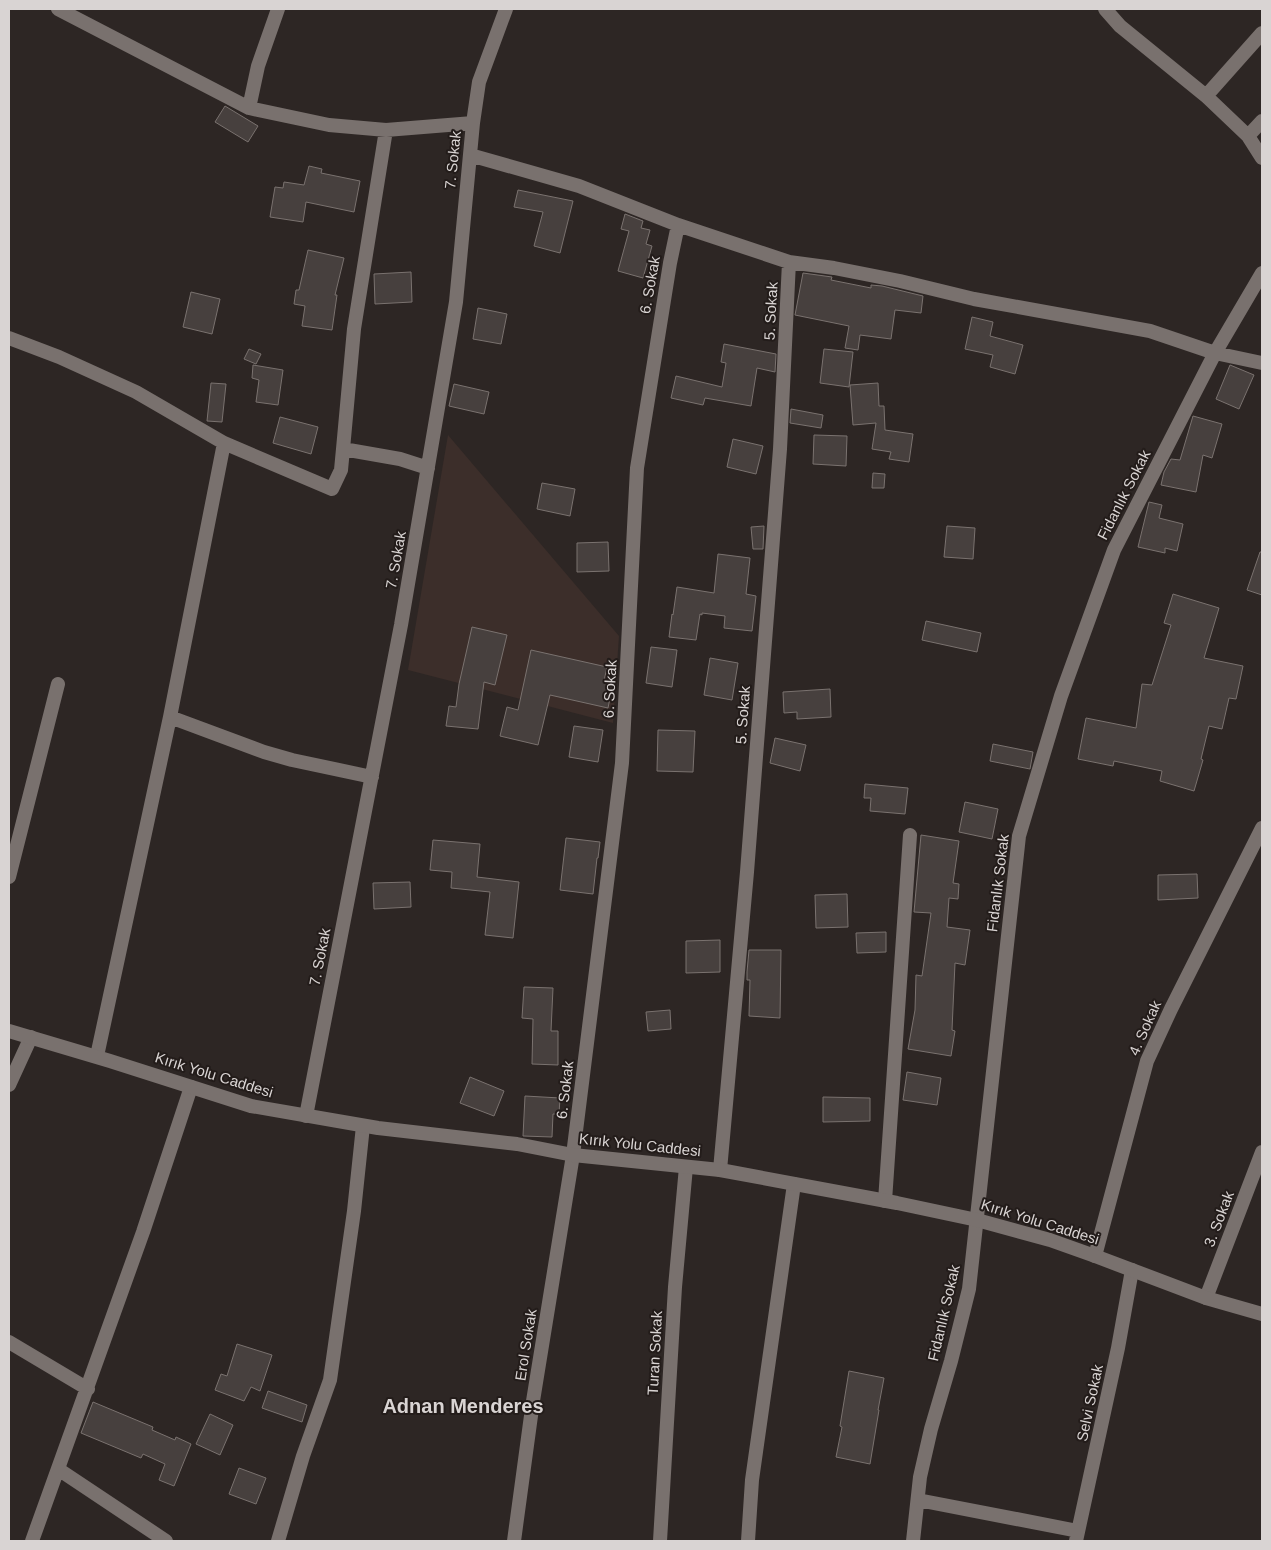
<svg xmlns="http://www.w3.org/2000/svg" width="1271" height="1550" font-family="Helvetica,sans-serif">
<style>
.built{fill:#3c2e2a}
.building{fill:#47403e;stroke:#7a726f}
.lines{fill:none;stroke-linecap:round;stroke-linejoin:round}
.minor{stroke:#79716e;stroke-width:14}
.tertiary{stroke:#79716e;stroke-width:14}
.labels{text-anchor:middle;stroke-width:4;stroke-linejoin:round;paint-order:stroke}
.street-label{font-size:15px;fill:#d9d4d3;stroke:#231c1a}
.district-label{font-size:20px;font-weight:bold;fill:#d9d4d3;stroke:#231c1a}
</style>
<rect width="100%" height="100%" fill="#2d2624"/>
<path class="built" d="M 448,435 L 619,636 L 613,723 L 408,670 Z"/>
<path class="building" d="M 225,106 L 258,126 L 248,142 L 215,122 Z
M 309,166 L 322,169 L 321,173 L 360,181 L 354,212 L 306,202 L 303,222 L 270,217 L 275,187 L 283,188 L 284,182 L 304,185 Z
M 518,190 L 573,201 L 560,253 L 534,246 L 543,212 L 514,207 Z
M 625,214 L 643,221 L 641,228 L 650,230 L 646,244 L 652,246 L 643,278 L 618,271 L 629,231 L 621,229 Z
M 308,250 L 344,258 L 335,295 L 337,295 L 332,330 L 302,326 L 305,306 L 294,304 L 296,290 L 299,290 Z
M 411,272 L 412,302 L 375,304 L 374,274 Z
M 803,273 L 832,277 L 831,280 L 871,288 L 871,285 L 882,286 L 923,296 L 921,313 L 895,310 L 891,339 L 860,335 L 858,350 L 845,348 L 849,326 L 795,315 Z
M 191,292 L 220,299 L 212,334 L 183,327 Z
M 478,308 L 507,314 L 501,344 L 473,339 Z
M 972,317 L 993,322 L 990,336 L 1023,345 L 1015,374 L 990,367 L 993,355 L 965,349 Z
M 724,344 L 776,354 L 775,372 L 757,368 L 751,406 L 705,398 L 703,405 L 671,398 L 676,376 L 722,387 L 726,363 L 721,362 Z
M 249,349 L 261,354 L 256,364 L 244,359 Z
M 824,349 L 853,352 L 849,387 L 820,383 Z
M 253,365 L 283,370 L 278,405 L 256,402 L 259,380 L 252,378 Z
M 1230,365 L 1254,375 L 1239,409 L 1216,399 Z
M 211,383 L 226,384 L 222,422 L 207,421 Z
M 878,383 L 879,406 L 884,406 L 885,430 L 913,434 L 909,462 L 889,459 L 891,452 L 872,449 L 876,423 L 853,425 L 850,385 Z
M 454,384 L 489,392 L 484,414 L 449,406 Z
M 791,409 L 823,415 L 821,428 L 790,423 Z
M 1193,416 L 1222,424 L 1212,458 L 1203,455 L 1196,492 L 1161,485 L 1164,472 L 1171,459 L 1180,460 Z
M 280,417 L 318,427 L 311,454 L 273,443 Z
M 814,435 L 847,436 L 846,466 L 813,464 Z
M 733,439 L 763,446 L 756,474 L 727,467 Z
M 873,473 L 885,474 L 884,488 L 872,488 Z
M 542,483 L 575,489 L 570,516 L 537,509 Z
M 1149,502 L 1162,505 L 1159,518 L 1183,524 L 1177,551 L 1165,548 L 1165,553 L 1138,547 Z
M 764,526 L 763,549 L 753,549 L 751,527 Z
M 947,526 L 975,528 L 973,559 L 944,557 Z
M 608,542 L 609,571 L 577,572 L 577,543 Z
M 1260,552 L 1262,552 L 1262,595 L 1247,590 Z
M 718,554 L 750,558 L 746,594 L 756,596 L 752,631 L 724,628 L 725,616 L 702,613 L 702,615 L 700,614 L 696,640 L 669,637 L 672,614 L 673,615 L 677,587 L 714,593 Z
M 1173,594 L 1219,608 L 1204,658 L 1243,666 L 1236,699 L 1229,698 L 1222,729 L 1209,726 L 1201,759 L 1203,760 L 1194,791 L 1160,781 L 1162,771 L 1114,761 L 1113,766 L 1078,759 L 1086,718 L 1136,728 L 1142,684 L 1152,685 L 1171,625 L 1164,623 Z
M 926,621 L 981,633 L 977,652 L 922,640 Z
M 472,627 L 507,635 L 495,685 L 484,682 L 478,729 L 446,726 L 449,706 L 456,707 L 459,684 Z
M 651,647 L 677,650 L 672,687 L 646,683 Z
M 531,650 L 607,667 L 604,681 L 613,683 L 608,708 L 550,695 L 538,745 L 500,736 L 507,707 L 518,710 Z
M 710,658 L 738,663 L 732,700 L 704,695 Z
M 830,689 L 831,717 L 797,719 L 797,712 L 784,713 L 783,692 Z
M 574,726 L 603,730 L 598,762 L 569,757 Z
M 658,730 L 695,731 L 693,772 L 657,771 Z
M 775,738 L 806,745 L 800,771 L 770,763 Z
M 993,744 L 1033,752 L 1030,769 L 990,761 Z
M 865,784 L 908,788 L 905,814 L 870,811 L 871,798 L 864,798 Z
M 965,802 L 998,809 L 992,839 L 959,832 Z
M 921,835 L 959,841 L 953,883 L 959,884 L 958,899 L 949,898 L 947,927 L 970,930 L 965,965 L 955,963 L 952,1030 L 955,1031 L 951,1056 L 908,1049 L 915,1010 L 916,975 L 922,976 L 931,913 L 914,912 Z
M 566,838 L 600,842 L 598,858 L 597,858 L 593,894 L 560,890 Z
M 433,840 L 480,844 L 477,877 L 519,882 L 513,938 L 485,935 L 490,892 L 451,888 L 452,872 L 430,870 Z
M 1197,874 L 1198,898 L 1158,900 L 1158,875 Z
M 410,882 L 411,907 L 374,909 L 373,883 Z
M 847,894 L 848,927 L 816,928 L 815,895 Z
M 886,932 L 886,952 L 857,953 L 856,933 Z
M 720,940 L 720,972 L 686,973 L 686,941 Z
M 749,950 L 781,950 L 780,1018 L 749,1016 L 750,980 L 747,980 L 747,972 Z
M 524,987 L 553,988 L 551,1031 L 558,1031 L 558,1065 L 532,1064 L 533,1019 L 522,1018 Z
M 670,1010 L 671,1029 L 648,1031 L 646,1012 Z
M 907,1072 L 941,1078 L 937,1105 L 903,1100 Z
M 470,1077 L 504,1091 L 494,1116 L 460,1103 Z
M 525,1096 L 560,1098 L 559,1114 L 553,1114 L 552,1137 L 523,1136 Z
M 823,1097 L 870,1098 L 870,1121 L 823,1122 Z
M 237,1344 L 272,1355 L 260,1391 L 251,1387 L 244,1401 L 215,1390 L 221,1374 L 227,1376 Z
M 849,1371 L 884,1378 L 878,1410 L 879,1410 L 870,1464 L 836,1457 L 842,1427 L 840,1426 Z
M 268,1391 L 307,1405 L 302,1422 L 262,1408 Z
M 93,1402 L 153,1427 L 152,1430 L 175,1440 L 176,1437 L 191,1444 L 174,1486 L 159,1480 L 165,1464 L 143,1454 L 141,1458 L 81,1433 Z
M 210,1414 L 233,1425 L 220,1455 L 196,1444 Z
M 239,1468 L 266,1478 L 256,1504 L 229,1494 Z"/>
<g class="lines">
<path class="minor" d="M 58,9 L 249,108 L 329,125 L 386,130 L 473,123
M 1105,9 L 1120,26 L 1206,96 L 1248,136 L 1262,158
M 1206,96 L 1262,33
M 249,108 L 258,66 L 278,9
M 1248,136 L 1262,121
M 470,155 L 579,186 L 678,225 L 789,262 L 834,268 L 900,281 L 974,299 L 1150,331 L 1215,353 L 1262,363
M 9,338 L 59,357 L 136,392 L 224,443 L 332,489 L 341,470 L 343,449 L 400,459 L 428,468
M 343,449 L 354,329 L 386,130
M 170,717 L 264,752 L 292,760 L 372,777
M 9,877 L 58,684
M 97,1056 L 170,717 L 224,443
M 9,1085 L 31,1037
M 306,1116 L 401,625 L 456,302 L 473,123 L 479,82 L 506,9
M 720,1170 L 747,872 L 780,449 L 789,262
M 885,1201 L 910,835
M 1095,1256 L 1147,1061 L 1171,1009 L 1262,828
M 1206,1298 L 1262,1152
M 9,1342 L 88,1389
M 58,1469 L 166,1541
M 918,1500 L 1078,1531
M 32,1541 L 143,1232 L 191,1087
M 278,1541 L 303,1456 L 330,1380 L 354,1211 L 363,1126
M 514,1541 L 533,1401 L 573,1155 L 622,763 L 637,468 L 670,263 L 678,225
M 660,1541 L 675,1287 L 686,1167
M 748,1541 L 752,1480 L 794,1184
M 913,1541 L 920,1477 L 931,1429 L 951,1361 L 969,1289 L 1019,836 L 1061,696 L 1114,550 L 1215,353 L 1262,273
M 1076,1541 L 1118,1348 L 1132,1270"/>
<path class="tertiary" d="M 9,1031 L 110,1061 L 251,1106 L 378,1128 L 517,1144 L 573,1155 L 720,1170 L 897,1203 L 977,1220 L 1050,1240 L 1095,1256 L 1206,1298 L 1262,1314"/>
</g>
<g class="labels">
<g class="street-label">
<text transform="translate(453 160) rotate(-84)" y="5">7. Sokak</text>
<text transform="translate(650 285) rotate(-80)" y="5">6. Sokak</text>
<text transform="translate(771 311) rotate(-87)" y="5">5. Sokak</text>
<text transform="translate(1124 495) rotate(-63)" y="5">Fidanlık Sokak</text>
<text transform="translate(396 560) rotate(-80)" y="5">7. Sokak</text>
<text transform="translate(610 689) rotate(-87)" y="5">6. Sokak</text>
<text transform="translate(743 715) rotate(-86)" y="5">5. Sokak</text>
<text transform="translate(998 883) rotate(-83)" y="5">Fidanlık Sokak</text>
<text transform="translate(320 957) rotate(-79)" y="5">7. Sokak</text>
<text transform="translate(1145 1028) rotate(-66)" y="5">4. Sokak</text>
<text transform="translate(214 1075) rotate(17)" y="5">Kırık Yolu Caddesi</text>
<text transform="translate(565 1090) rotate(-83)" y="5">6. Sokak</text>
<text transform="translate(640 1145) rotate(6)" y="5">Kırık Yolu Caddesi</text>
<text transform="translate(1219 1219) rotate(-69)" y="5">3. Sokak</text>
<text transform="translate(1040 1222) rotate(17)" y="5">Kırık Yolu Caddesi</text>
<text transform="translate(944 1313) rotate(-77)" y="5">Fidanlık Sokak</text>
<text transform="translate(526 1345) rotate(-81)" y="5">Erol Sokak</text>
<text transform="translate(655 1353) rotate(-87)" y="5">Turan Sokak</text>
<text transform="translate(1090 1403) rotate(-78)" y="5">Selvi Sokak</text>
</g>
<g class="district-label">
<text x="463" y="1413">Adnan Menderes</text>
</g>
</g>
<rect width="1271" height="1550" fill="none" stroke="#d9d4d3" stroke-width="20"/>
</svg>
